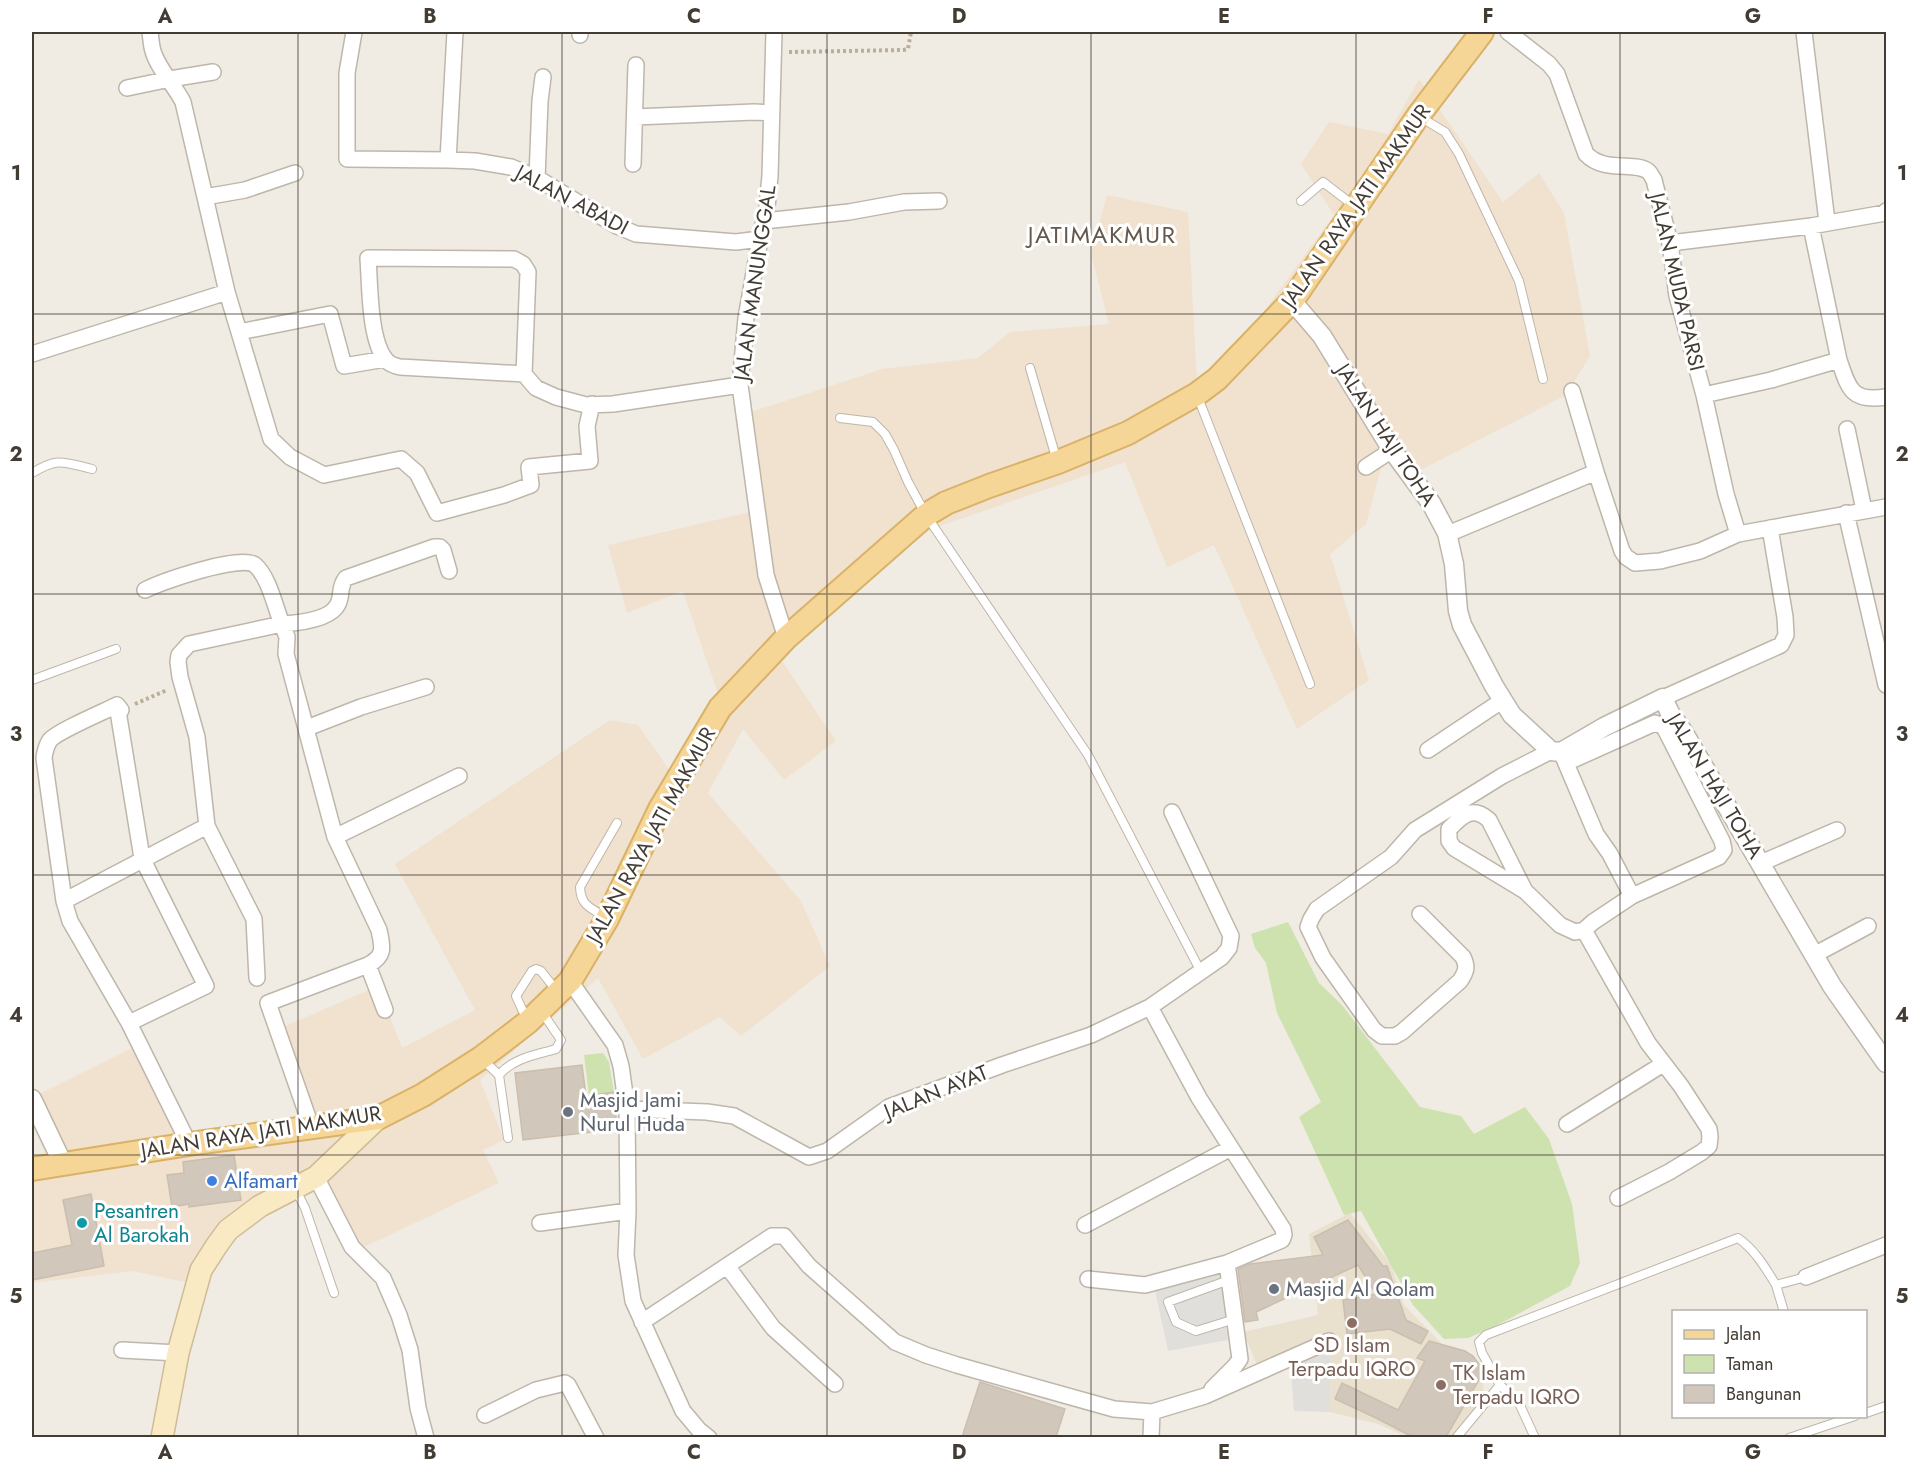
<svg xmlns="http://www.w3.org/2000/svg" width="1918" height="1469" font-family="Jost,sans-serif">
<style>
.commercial{fill:#f1e1cf}
.education{fill:#e9e0ce}
.green{fill:#cde2af}
.parking{fill:#e1dfdc}
.building{fill:#d1c7ba;stroke:#cbbeae;stroke-width:1.5}
.lines{fill:none;stroke-linecap:round;stroke-linejoin:round}
.service-casing{stroke:#beb6aa;stroke-width:10}
.minor-casing{stroke:#beb6aa;stroke-width:18}
.tertiary-casing{stroke:#beb6aa;stroke-width:21}
.secondary-casing{stroke:#cdbc96;stroke-width:24}
.primary-casing{stroke:#d9b268;stroke-width:26}
.path{stroke:#bbae99;stroke-width:4;stroke-dasharray:3 3;stroke-linecap:butt}
.service{stroke:#fff;stroke-width:8}
.minor{stroke:#fff;stroke-width:15}
.tertiary{stroke:#fff;stroke-width:18}
.secondary{stroke:#faeac4;stroke-width:21}
.primary{stroke:#f6d697;stroke-width:22}
.grid{fill:none;stroke:#423c34;stroke-width:1.5;stroke-opacity:0.55}
.worship-dot{fill:#6b7280;stroke:#fff;stroke-width:2}
.shop-dot{fill:#3f7fe0;stroke:#fff;stroke-width:2}
.culture-dot{fill:#0f9aa8;stroke:#fff;stroke-width:2}
.education-dot{fill:#8d6e63;stroke:#fff;stroke-width:2}
.labels{text-anchor:middle;stroke-width:6;stroke-linejoin:round;paint-order:stroke}
.street-label{font-size:21px;fill:#423c34;stroke:#fff}
.worship-label{font-size:21px;fill:#5b616d;stroke:#fff;text-anchor:start}
.shop-label{font-size:21px;fill:#366cbe;stroke:#fff;text-anchor:start}
.culture-label{font-size:21px;fill:#0d838f;stroke:#fff;text-anchor:start}
.education-label{font-size:21px;fill:#785e54;stroke:#fff}
.quarter-label{font-size:24px;letter-spacing:1.5px;fill:#64594c;stroke:#fff}
.neatline{fill:none;stroke:#423c34;stroke-width:2}
.grid-label{font-size:20px;text-anchor:middle;font-weight:bold;fill:#423c34}
</style>
<rect width="100%" height="100%" fill="#f0ece3"/>
<path class="commercial" d="M 1419,79 L 1503,202 L 1539,173 L 1564,213 L 1590,356 L 1566,395 L 1407,477 L 1387,446 L 1366,524 L 1330,554 L 1369,680 L 1297,729 L 1214,545 L 1167,567 L 1125,462 L 926,531 L 776,652 L 836,741 L 784,780 L 743,729 L 708,793 L 801,901 L 830,966 L 741,1036 L 720,1017 L 643,1059 L 598,978 L 480,1080 L 504,1140 L 483,1150 L 499,1183 L 360,1249 L 319,1175 L 219,1231 L 190,1283 L 132,1271 L 32,1283 L 32,1179 L 74,1174 L 37,1095 L 140,1044 L 189,1146 L 320,1126 L 283,1027 L 378,986 L 402,1048 L 475,1010 L 395,864 L 610,720 L 638,725 L 670,771 L 703,715 L 718,694 L 683,591 L 627,613 L 608,545 L 759,510 L 748,413 L 882,369 L 978,358 L 1010,332 L 1109,324 L 1091,253 L 1107,195 L 1188,212 L 1197,383 L 1244,339 L 1334,215 L 1301,164 L 1329,122 L 1388,134 Z"/>
<path class="education" d="M 1350,1213 L 1391,1264 L 1404,1305 L 1442,1344 L 1465,1351 L 1473,1356 L 1484,1371 L 1483,1399 L 1453,1437 L 1407,1437 L 1378,1424 L 1330,1412 L 1331,1348 L 1258,1367 L 1243,1332 L 1318,1315 L 1309,1234 Z"/>
<path class="green" d="M 1288,922 L 1319,983 L 1342,1005 L 1420,1107 L 1461,1116 L 1474,1134 L 1525,1107 L 1549,1139 L 1572,1204 L 1580,1263 L 1570,1286 L 1494,1327 L 1468,1338 L 1444,1339 L 1413,1305 L 1361,1211 L 1344,1215 L 1299,1117 L 1321,1102 L 1277,1013 L 1266,963 L 1255,948 L 1251,934 Z
M 603,1053 L 609,1062 L 614,1092 L 589,1095 L 584,1055 Z"/>
<path class="parking" d="M 1220,1271 L 1228,1340 L 1168,1351 L 1155,1291 Z
M 1331,1348 L 1330,1412 L 1294,1411 L 1290,1359 Z"/>
<path class="building" d="M 582,1065 L 586,1096 L 614,1092 L 617,1129 L 523,1140 L 515,1073 Z
M 234,1155 L 241,1200 L 189,1207 L 189,1204 L 172,1207 L 167,1175 L 184,1173 L 183,1162 Z
M 91,1194 L 104,1266 L 32,1280 L 32,1253 L 72,1245 L 63,1200 Z
M 1348,1220 L 1383,1266 L 1387,1266 L 1406,1320 L 1428,1331 L 1421,1344 L 1390,1329 L 1347,1334 L 1343,1300 L 1376,1294 L 1358,1265 L 1256,1312 L 1258,1320 L 1245,1322 L 1238,1269 L 1250,1264 L 1323,1255 L 1314,1237 Z
M 1429,1341 L 1465,1351 L 1473,1356 L 1484,1371 L 1446,1437 L 1413,1437 L 1376,1418 L 1335,1399 L 1342,1383 L 1398,1410 L 1425,1361 L 1417,1358 Z
M 980,1382 L 1065,1409 L 1056,1437 L 962,1437 Z"/>
<g class="lines">
<g class="service-casing">
<path id="service" d="M 1420,117 L 1445,132 L 1459,154 L 1519,281 L 1543,379
M 1301,201 L 1323,182 L 1353,205
M 1030,368 L 1057,461
M 1197,395 L 1310,684
M 840,418 L 873,422 L 885,434 L 894,450 L 908,482 L 926,515 L 1088,755 L 1201,972
M 32,473 C 59,457 62,462 92,469
M 32,680 L 116,649
M 606,918 C 591,907 581,907 580,887 L 617,823
M 527,1020 L 516,996 L 532,971 L 536,969 L 541,971 L 556,990
M 482,1059 L 499,1075
M 508,1138 L 499,1075 C 513,1058 536,1055 556,1049 L 561,1040 L 542,1012
M 296,1190 L 305,1208 L 334,1293
M 1229,1280 L 1168,1302 L 1176,1322 L 1196,1331 L 1235,1319
M 1776,1285 L 1784,1312
M 1500,1385 L 1519,1403 L 1535,1438
M 1866,1413 L 1886,1406
M 1456,1438 L 1500,1385 L 1482,1353 L 1479,1342 L 1486,1335 L 1738,1238 C 1755,1250 1765,1267 1776,1285 L 1806,1277
M 1789,1438 L 1855,1416"/>
</g>
<g class="minor-casing">
<path id="minor" d="M 150,32 C 151,38 151,45 153,51 C 157,67 175,86 183,102 L 227,292 L 271,439 L 290,457 L 324,475 L 401,459 L 417,473 L 437,513 L 504,495 L 531,485 L 529,467 L 590,461 L 587,426 L 592,404
M 354,32 L 347,73 L 347,159 L 448,160 L 475,161 L 511,167 L 537,178 L 617,226 L 636,234 L 736,242 L 760,239
M 774,32 L 770,176 L 767,207 L 760,239 L 746,318 L 740,385 L 766,575 L 786,638
M 1508,32 L 1549,64 L 1557,74 L 1586,154 C 1605,174 1636,160 1649,172 C 1651,174 1652,177 1654,180 L 1670,243 L 1677,296 L 1704,395 L 1726,494 L 1738,534
M 1804,32 L 1827,222
M 580,35 L 580,32
M 127,88 L 170,79 L 213,72
M 635,117 L 754,112 L 771,113
M 448,160 L 455,32
M 633,164 L 636,65
M 537,178 L 540,101 L 543,77
M 205,197 L 245,190 L 295,173
M 764,221 L 849,212 L 904,202 L 939,201
M 1811,226 L 1839,360 C 1849,390 1852,402 1886,397
M 1670,243 L 1811,226 L 1885,213 L 1886,211
M 239,332 L 330,314 L 344,366 L 385,359
M 32,354 L 227,292
M 524,374 L 528,272 L 523,264 L 514,259 L 368,258 C 370,284 369,343 387,361 C 391,365 395,366 400,367 L 524,374 L 536,388 L 556,397 L 586,405 L 613,404 L 740,385
M 1572,391 L 1596,472
M 1704,395 L 1771,380 L 1839,360
M 1847,429 L 1864,510
M 1366,467 L 1392,450
M 1846,513 L 1886,685
M 1447,533 L 1455,531 L 1596,472 L 1622,551 L 1626,557 L 1635,563 L 1660,561 L 1700,551 L 1738,534 L 1886,507
M 145,590 C 163,581 241,554 255,565 C 269,577 275,607 282,624 L 189,644 L 179,655 L 178,662 L 180,677 L 197,737 L 207,826 L 254,919 L 257,978
M 1663,698 L 1781,645 L 1786,635 L 1785,617 L 1770,528
M 117,705 L 142,858 L 206,986 L 129,1023
M 121,710 L 117,705 C 103,712 58,731 50,740 C 46,746 45,751 44,758 L 64,901 L 70,921 L 129,1023 L 189,1144
M 307,728 L 361,707 L 426,687
M 1428,750 L 1503,700
M 1562,754 L 1596,834 L 1610,854 L 1632,896
M 335,837 L 459,776
M 1761,863 L 1837,830
M 1525,891 L 1489,820 C 1472,805 1462,816 1449,829 L 1449,841 L 1454,848 L 1525,891 L 1560,925 L 1575,932 L 1584,930 L 1593,922 L 1632,896 L 1719,857 L 1724,850 L 1722,841 L 1664,727 L 1655,723 L 1566,763
M 64,901 L 207,826
M 1420,914 L 1463,957 C 1468,967 1466,972 1460,981 L 1402,1032 L 1395,1036 L 1382,1036 L 1374,1030 L 1323,958 L 1308,927 L 1311,919 L 1317,909 L 1391,857 L 1415,830 L 1502,776 L 1551,751
M 1584,930 L 1648,1043 L 1681,1086 L 1709,1129 L 1710,1137 L 1709,1146 L 1702,1152 L 1669,1172 L 1618,1198
M 1814,955 L 1868,926
M 368,965 L 385,1010
M 570,981 L 615,1045 L 621,1066 L 627,1109 L 628,1211 L 626,1255 L 633,1301 L 683,1411 L 699,1430 L 709,1438
M 627,1109 L 707,1112 L 734,1116 L 809,1157 L 827,1151 L 889,1107 L 1002,1065 L 1091,1035 L 1150,1007 L 1222,957 L 1229,948 L 1231,936 L 1172,812
M 1567,1124 L 1663,1064
M 311,1126 L 268,1003 L 368,965 C 385,956 383,948 379,930 L 335,837 L 286,654 L 287,637 L 282,624 C 297,623 331,620 338,604 C 343,594 338,588 346,578 L 434,547 L 440,547 L 443,550 L 449,571
M 316,1177 L 352,1247 L 383,1278 L 399,1315 L 410,1350 L 418,1408 L 426,1438
M 540,1223 L 628,1211
M 1085,1225 L 1231,1148
M 727,1266 L 773,1328 L 835,1384
M 1806,1277 L 1886,1245
M 1088,1279 L 1145,1285 L 1227,1263 L 1282,1240 L 1284,1235 L 1283,1229 L 1199,1098 L 1150,1007
M 642,1322 L 772,1236 L 784,1236 L 809,1266 L 895,1342 L 926,1355 L 957,1365 L 1114,1409 L 1152,1412 L 1205,1396 L 1329,1341
M 122,1350 L 178,1353
M 1212,1389 L 1235,1366 L 1240,1359 L 1227,1263
M 485,1415 L 536,1390 L 565,1383 L 568,1385 L 596,1438
M 1151,1438 L 1152,1412"/>
</g>
<g class="tertiary-casing">
<path id="tertiary" d="M 1292,301 L 1322,336 L 1392,450 L 1431,503 L 1447,533 L 1454,564 L 1458,611 L 1462,625 L 1494,686 L 1512,715 L 1551,751 L 1561,752 L 1604,727 L 1663,698 L 1670,713 L 1684,733 L 1832,986 L 1886,1063
M 32,1099 L 63,1164"/>
</g>
<g class="secondary-casing">
<path id="secondary" d="M 162,1438 L 178,1353 L 201,1270 L 217,1245 L 228,1230 L 260,1206 L 316,1177 L 378,1118"/>
</g>
<g class="primary-casing">
<path id="primary" d="M 32,1169 L 189,1144 L 378,1118 L 423,1095 L 481,1058 L 528,1022 L 570,981 L 607,919 L 660,809 L 720,708 L 786,638 L 926,515 L 946,503 L 989,486 L 1058,462 L 1128,433 L 1197,394 L 1217,379 L 1292,301 L 1418,116 L 1482,32"/>
</g>
<path class="path" d="M 789,52 L 903,50 L 908,49 L 911,32
M 135,704 L 167,690"/>
<use href="#service" class="service"/>
<use href="#minor" class="minor"/>
<use href="#tertiary" class="tertiary"/>
<use href="#secondary" class="secondary"/>
<use href="#primary" class="primary"/>
</g>
<path class="grid" d="M 298,32 L 298,1438M 562,32 L 562,1438M 827,32 L 827,1438M 1091,32 L 1091,1438M 1356,32 L 1356,1438M 1620,32 L 1620,1438M 32,314 L 1886,314M 32,594 L 1886,594M 32,875 L 1886,875M 32,1155 L 1886,1155"/>
<g class="worship-dot">
<circle cx="568" cy="1112" r="6"/>
<circle cx="1274" cy="1289" r="6"/>
</g>
<circle class="shop-dot" cx="212" cy="1181" r="6"/>
<circle class="culture-dot" cx="82" cy="1223" r="6"/>
<g class="education-dot">
<circle cx="1352" cy="1323" r="6"/>
<circle cx="1441" cy="1385" r="6"/>
</g>
<g class="labels">
<g class="street-label">
<text transform="translate(572 200) rotate(28)" y="7">JALAN ABADI</text>
<text transform="translate(1356 206) rotate(-55)" y="7">JALAN RAYA JATI MAKMUR</text>
<text transform="translate(1677 282) rotate(77)" y="7">JALAN MUDA PARSI</text>
<text transform="translate(755 283) rotate(-82)" y="7">JALAN MANUNGGAL</text>
<text transform="translate(1386 435) rotate(57)" y="7">JALAN HAJI TOHA</text>
<text transform="translate(1715 786) rotate(59)" y="7">JALAN HAJI TOHA</text>
<text transform="translate(651 835) rotate(-61)" y="7">JALAN RAYA JATI MAKMUR</text>
<text transform="translate(936 1092) rotate(-22)" y="7">JALAN AYAT</text>
<text transform="translate(261 1132) rotate(-9)" y="7">JALAN RAYA JATI MAKMUR</text>
</g>
<g class="worship-label">
<text x="580" y="1107">Masjid Jami<tspan x="580" dy="24">Nurul Huda</tspan></text>
<text x="1286" y="1296">Masjid Al Qolam</text>
</g>
<g class="shop-label">
<text x="224" y="1188">Alfamart</text>
</g>
<g class="culture-label">
<text x="94" y="1218">Pesantren<tspan x="94" dy="24">Al Barokah</tspan></text>
</g>
<g class="education-label">
<text x="1352" y="1352">SD Islam<tspan x="1352" dy="24">Terpadu IQRO</tspan></text>
<text x="1453" y="1380" text-anchor="start">TK Islam<tspan x="1453" dy="24">Terpadu IQRO</tspan></text>
</g>
<g class="quarter-label">
<text x="1102" y="243">JATIMAKMUR</text>
</g>
</g>
<rect width="1918" height="1469" fill="none" stroke="#ffffff" stroke-width="66"/>
<rect x="1672" y="1310" width="195" height="108" fill="#ffffff" stroke="#b3b1ae" stroke-width="1.5"/>
<rect x="1684" y="1330" width="30" height="9" fill="#f6d697" stroke="#b3b1ae" stroke-width="1.5"/>
<text x="1726" y="1340" font-size="18" fill="#423c34">Jalan</text>
<rect x="1684" y="1355" width="30" height="18" fill="#cde2af" stroke="#b3b1ae" stroke-width="1.5"/>
<text x="1726" y="1370" font-size="18" fill="#423c34">Taman</text>
<rect x="1684" y="1385" width="30" height="18" fill="#d1c7ba" stroke="#b3b1ae" stroke-width="1.5"/>
<text x="1726" y="1400" font-size="18" fill="#423c34">Bangunan</text>
<rect x="33" y="33" width="1852" height="1403" class="neatline"/>
<g class="grid-label">
<text x="165" y="23">A</text>
<text x="430" y="23">B</text>
<text x="694" y="23">C</text>
<text x="959" y="23">D</text>
<text x="1224" y="23">E</text>
<text x="1488" y="23">F</text>
<text x="1753" y="23">G</text>
<text x="16" y="180">1</text>
<text x="1902" y="180">1</text>
<text x="16" y="461">2</text>
<text x="1902" y="461">2</text>
<text x="16" y="741">3</text>
<text x="1902" y="741">3</text>
<text x="16" y="1022">4</text>
<text x="1902" y="1022">4</text>
<text x="16" y="1303">5</text>
<text x="1902" y="1303">5</text>
<text x="165" y="1459">A</text>
<text x="430" y="1459">B</text>
<text x="694" y="1459">C</text>
<text x="959" y="1459">D</text>
<text x="1224" y="1459">E</text>
<text x="1488" y="1459">F</text>
<text x="1753" y="1459">G</text>
</g>
</svg>
